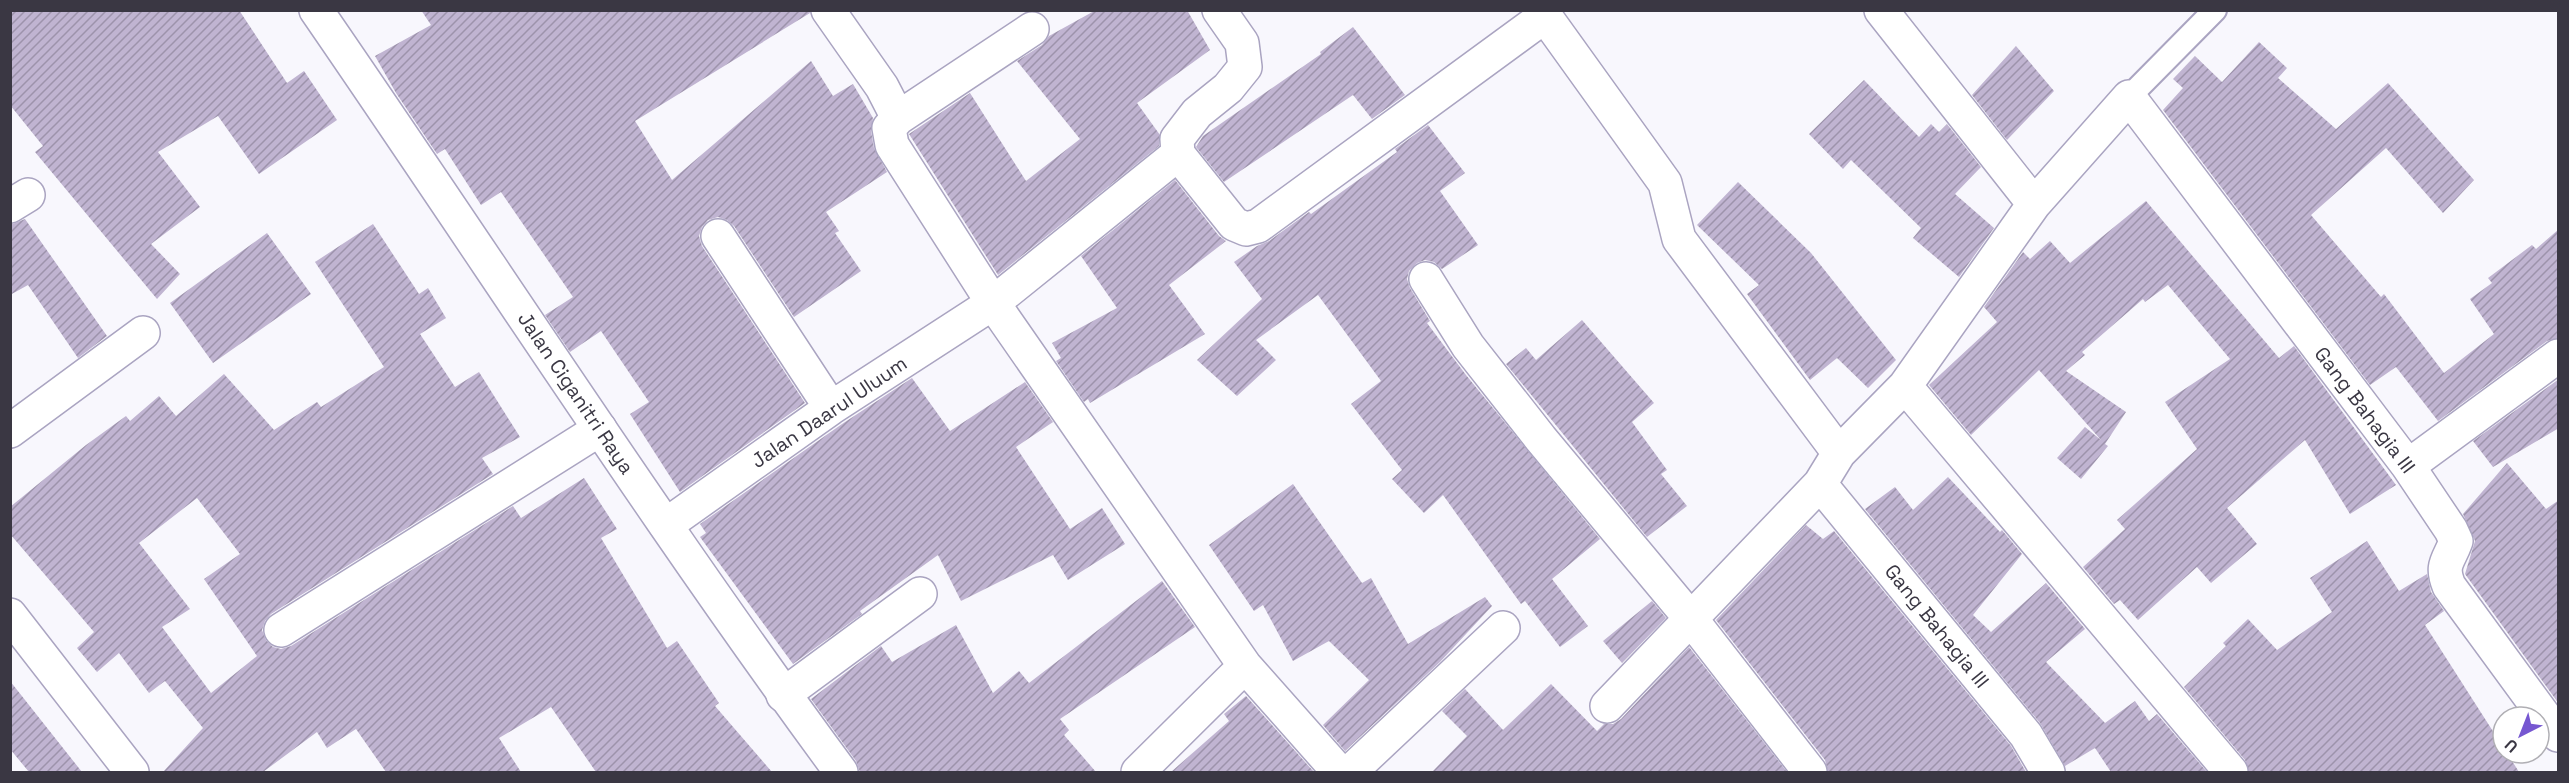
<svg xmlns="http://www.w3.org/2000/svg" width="2569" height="783" font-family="'Space Grotesk',sans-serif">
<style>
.building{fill:url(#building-hatch);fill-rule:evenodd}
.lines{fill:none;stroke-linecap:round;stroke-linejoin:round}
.lane-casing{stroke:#aaa4c1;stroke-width:26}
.street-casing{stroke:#aaa4c1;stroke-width:36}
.secondary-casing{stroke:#aaa4c1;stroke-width:36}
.lane{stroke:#fff;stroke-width:22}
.street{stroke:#fff;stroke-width:33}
.secondary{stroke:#fff;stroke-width:33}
.labels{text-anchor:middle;stroke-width:4.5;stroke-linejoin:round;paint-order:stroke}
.street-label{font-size:20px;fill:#3a3743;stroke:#fff}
</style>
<defs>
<pattern id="building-hatch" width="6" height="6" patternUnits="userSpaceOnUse" patternTransform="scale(1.5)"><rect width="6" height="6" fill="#c0b4d1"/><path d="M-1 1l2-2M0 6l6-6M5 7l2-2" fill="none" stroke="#9d93ab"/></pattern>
</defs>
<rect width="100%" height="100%" fill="#f8f7fd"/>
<path class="building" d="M 10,10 L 239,10 L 287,83 L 304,71 L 337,120 L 259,174 L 218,116 L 158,152 L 200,207 L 151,244 L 180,274 L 157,299 L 35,152 L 43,146 L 10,105 Z
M 421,10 L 809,10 L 810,13 L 635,121 L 672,180 L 811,61 L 833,96 L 853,84 L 873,118 L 871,131 L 874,148 L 887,172 L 826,212 L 839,231 L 835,233 L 861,271 L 794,317 L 734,226 L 727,220 L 718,217 L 708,220 L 702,227 L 699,236 L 702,246 L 805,403 L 680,492 L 630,414 L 649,402 L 601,331 L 570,352 L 545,315 L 573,297 L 501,192 L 481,205 L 445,149 L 437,154 L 396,93 L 375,56 L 431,25 Z
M 1096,10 L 1187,10 L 1210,50 L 1137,103 L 1160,135 L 1159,146 L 998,275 L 909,134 L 970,93 L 1026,181 L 1080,139 L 1017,61 L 1042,45 L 1049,36 Z
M 1353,27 L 1405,95 L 1372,119 L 1353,95 L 1224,182 L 1196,147 L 1203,136 L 1321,54 L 1320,52 Z
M 2259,42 L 2287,68 L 2278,78 L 2336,129 L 2388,83 L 2474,180 L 2443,213 L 2386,148 L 2311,215 L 2381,297 L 2384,294 L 2444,373 L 2494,334 L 2470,299 L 2492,283 L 2488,278 L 2532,245 L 2536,249 L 2559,229 L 2559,338 L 2547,341 L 2438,421 L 2396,367 L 2370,385 L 2163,110 L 2183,88 L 2173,79 L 2195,56 L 2222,82 Z
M 2016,46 L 2054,91 L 2007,140 L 1972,95 Z
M 1864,80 L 1919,137 L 1931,124 L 1939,132 L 1947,124 L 1981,167 L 1955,194 L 1994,228 L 1959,277 L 1913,238 L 1921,228 L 1851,160 L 1843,169 L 1809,134 Z
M 1428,125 L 1465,173 L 1440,191 L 1478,245 L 1442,269 L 1434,262 L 1425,260 L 1417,263 L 1409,271 L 1407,279 L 1410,288 L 1430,321 L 1427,323 L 1466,375 L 1600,539 L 1552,579 L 1588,626 L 1560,647 L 1525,601 L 1521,604 L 1443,495 L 1424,513 L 1392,479 L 1402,470 L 1351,404 L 1381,381 L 1318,295 L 1256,340 L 1276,360 L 1237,396 L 1197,360 L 1262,299 L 1234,262 L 1257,246 L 1269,241 L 1309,212 L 1311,214 L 1397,152 L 1395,149 Z
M 1175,180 L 1219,236 L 1226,241 L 1169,285 L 1205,334 L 1090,403 L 1088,399 L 1084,402 L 1056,361 L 1061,358 L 1052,343 L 1117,308 L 1081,256 Z
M 1738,182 L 1811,253 L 1896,360 L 1868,388 L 1837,358 L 1810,380 L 1747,294 L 1759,285 L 1697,225 Z
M 2146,201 L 2279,358 L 2294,346 L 2396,485 L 2350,514 L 2305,440 L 2227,508 L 2257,544 L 2211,583 L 2197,567 L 2138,620 L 2120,600 L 2114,604 L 2083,567 L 2125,529 L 2117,520 L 2197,449 L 2165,402 L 2230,359 L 2168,285 L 2145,302 L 2143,299 L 2082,352 L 2085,355 L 2066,371 L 2126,412 L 2105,444 L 2108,446 L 2081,479 L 2057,458 L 2085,427 L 2101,440 L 2039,370 L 1971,435 L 1929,385 L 1997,322 L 1984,307 L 2023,252 L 2030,259 L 2050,241 L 2070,263 Z
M 25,219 L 107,336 L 78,358 L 28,285 L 10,295 L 10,225 Z
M 373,224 L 419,294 L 428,288 L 446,318 L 420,334 L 455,387 L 479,372 L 520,437 L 482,458 L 493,474 L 271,614 L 265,621 L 262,630 L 266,640 L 273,647 L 281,649 L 291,646 L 513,506 L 521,518 L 584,478 L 617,529 L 601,538 L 667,648 L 677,641 L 719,703 L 715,706 L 772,772 L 596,772 L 551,707 L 499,738 L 521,772 L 386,772 L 356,729 L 327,748 L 317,732 L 263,772 L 163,772 L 203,728 L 165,681 L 149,693 L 119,653 L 97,672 L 77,648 L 94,632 L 10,534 L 10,507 L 86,445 L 126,416 L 130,421 L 159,396 L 176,416 L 224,374 L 274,430 L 317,402 L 321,407 L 384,367 L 315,262 ZM 197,498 L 240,554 L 204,579 L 257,656 L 211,693 L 162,627 L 190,609 L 139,543 Z
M 267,233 L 311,294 L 213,363 L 170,303 Z
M 1582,320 L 1654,403 L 1632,422 L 1667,470 L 1661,474 L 1687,506 L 1647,537 L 1506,364 L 1526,348 L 1536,360 Z
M 912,378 L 950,431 L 1025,382 L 1053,422 L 1016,447 L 1070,529 L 1102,508 L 1125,544 L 1068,580 L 1053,555 L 961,601 L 938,555 L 860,611 L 862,614 L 793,664 L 700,537 L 706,533 L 700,524 L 842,424 Z
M 2559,379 L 2559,428 L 2493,467 L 2473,441 Z
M 2507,463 L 2546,509 L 2559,500 L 2559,704 L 2465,574 L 2475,541 L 2463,514 Z
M 1948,477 L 2000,532 L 2002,530 L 2022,554 L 1973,615 L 1991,632 L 2046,583 L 2085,629 L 2046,662 L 2105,723 L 2135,701 L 2149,721 L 2157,714 L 2207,772 L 2111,772 L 2095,748 L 2065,766 L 2040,723 L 1865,509 L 1895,487 L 1913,510 Z
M 1293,484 L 1362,583 L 1371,578 L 1408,644 L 1485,597 L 1492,606 L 1440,662 L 1345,751 L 1323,725 L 1369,680 L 1329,641 L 1293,661 L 1263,605 L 1254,611 L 1209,545 Z
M 1806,525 L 1823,539 L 1834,531 L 2011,746 L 2026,772 L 1828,772 L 1825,760 L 1716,620 Z
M 2367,541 L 2399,591 L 2427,574 L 2431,592 L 2444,611 L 2425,625 L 2503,747 L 2503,753 L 2507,753 L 2519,772 L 2249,772 L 2245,760 L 2184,687 L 2226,646 L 2223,643 L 2248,619 L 2277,650 L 2332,612 L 2310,578 Z
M 1162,581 L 1195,627 L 1060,719 L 1069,730 L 1064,735 L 1096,772 L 860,772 L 856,761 L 811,699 L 881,646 L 892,662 L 956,625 L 993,693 L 1019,671 L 1029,683 Z
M 1652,601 L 1666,618 L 1622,663 L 1603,641 Z
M 1689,647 L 1787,772 L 1432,772 L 1467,736 L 1442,711 L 1465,689 L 1503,730 L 1551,684 L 1597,731 L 1604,724 L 1613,724 L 1621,719 Z
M 10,681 L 82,772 L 29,772 L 10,749 Z
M 1246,696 L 1314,772 L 1171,772 L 1229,721 L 1224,714 Z"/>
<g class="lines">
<g class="lane-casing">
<path id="lane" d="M 2129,97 L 2215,10"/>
</g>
<g class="street-casing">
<path id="street" d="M 828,10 L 882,87 L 898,118
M 1219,10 L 1242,43 L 1245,67 L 1228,88 L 1197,113 L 1177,139 L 1178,154 L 1234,224 L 1246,229 L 1258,226 L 1545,16 L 1540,10
M 1881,10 L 2034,204
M 1545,16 L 1665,183 L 1679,239 L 1839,453
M 1032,29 L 898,118 L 889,128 L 892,145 L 993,303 L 1245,666 L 1339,772
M 10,206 L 28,195
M 718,236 L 831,408
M 1426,279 L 1468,346 L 1541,439 L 1691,619 L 1810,772
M 1905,386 L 2231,772
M 10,431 L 143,333
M 2408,466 L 2558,356
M 1820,484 L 2026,735 L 2048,772
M 666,525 L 831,408 L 993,303 L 1178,154
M 10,615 L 132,772
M 281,630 L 600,429
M 783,695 L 920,594
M 1607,706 L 1820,484 L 1839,453 L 1905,386 L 2034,204 L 2129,97 L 2408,466 L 2451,530 L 2456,541 C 2449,561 2440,564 2449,586 L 2558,735
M 1138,772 L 1245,666
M 1350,772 L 1503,628"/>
</g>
<g class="secondary-casing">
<path id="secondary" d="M 316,10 C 491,264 658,524 841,772"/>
</g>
<use href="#lane" class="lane"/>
<use href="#street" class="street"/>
<use href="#secondary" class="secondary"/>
</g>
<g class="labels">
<g class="street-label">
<text transform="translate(576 393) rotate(56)" y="7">Jalan Ciganitri Raya</text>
<text transform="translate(2365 410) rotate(53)" y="7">Gang Bahagia III</text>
<text transform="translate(829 412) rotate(-34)" y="7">Jalan Daarul Uluum</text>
<text transform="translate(1937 626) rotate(51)" y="7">Gang Bahagia III</text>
</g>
</g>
<rect width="2569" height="783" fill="none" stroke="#3a3743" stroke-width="24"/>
<g transform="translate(2521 735) rotate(222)"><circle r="28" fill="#ffffff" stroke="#b0afb4" stroke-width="1.5"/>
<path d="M0-4.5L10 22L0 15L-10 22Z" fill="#7657d1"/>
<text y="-9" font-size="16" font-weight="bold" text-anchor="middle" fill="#3a3743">U</text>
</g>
</svg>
